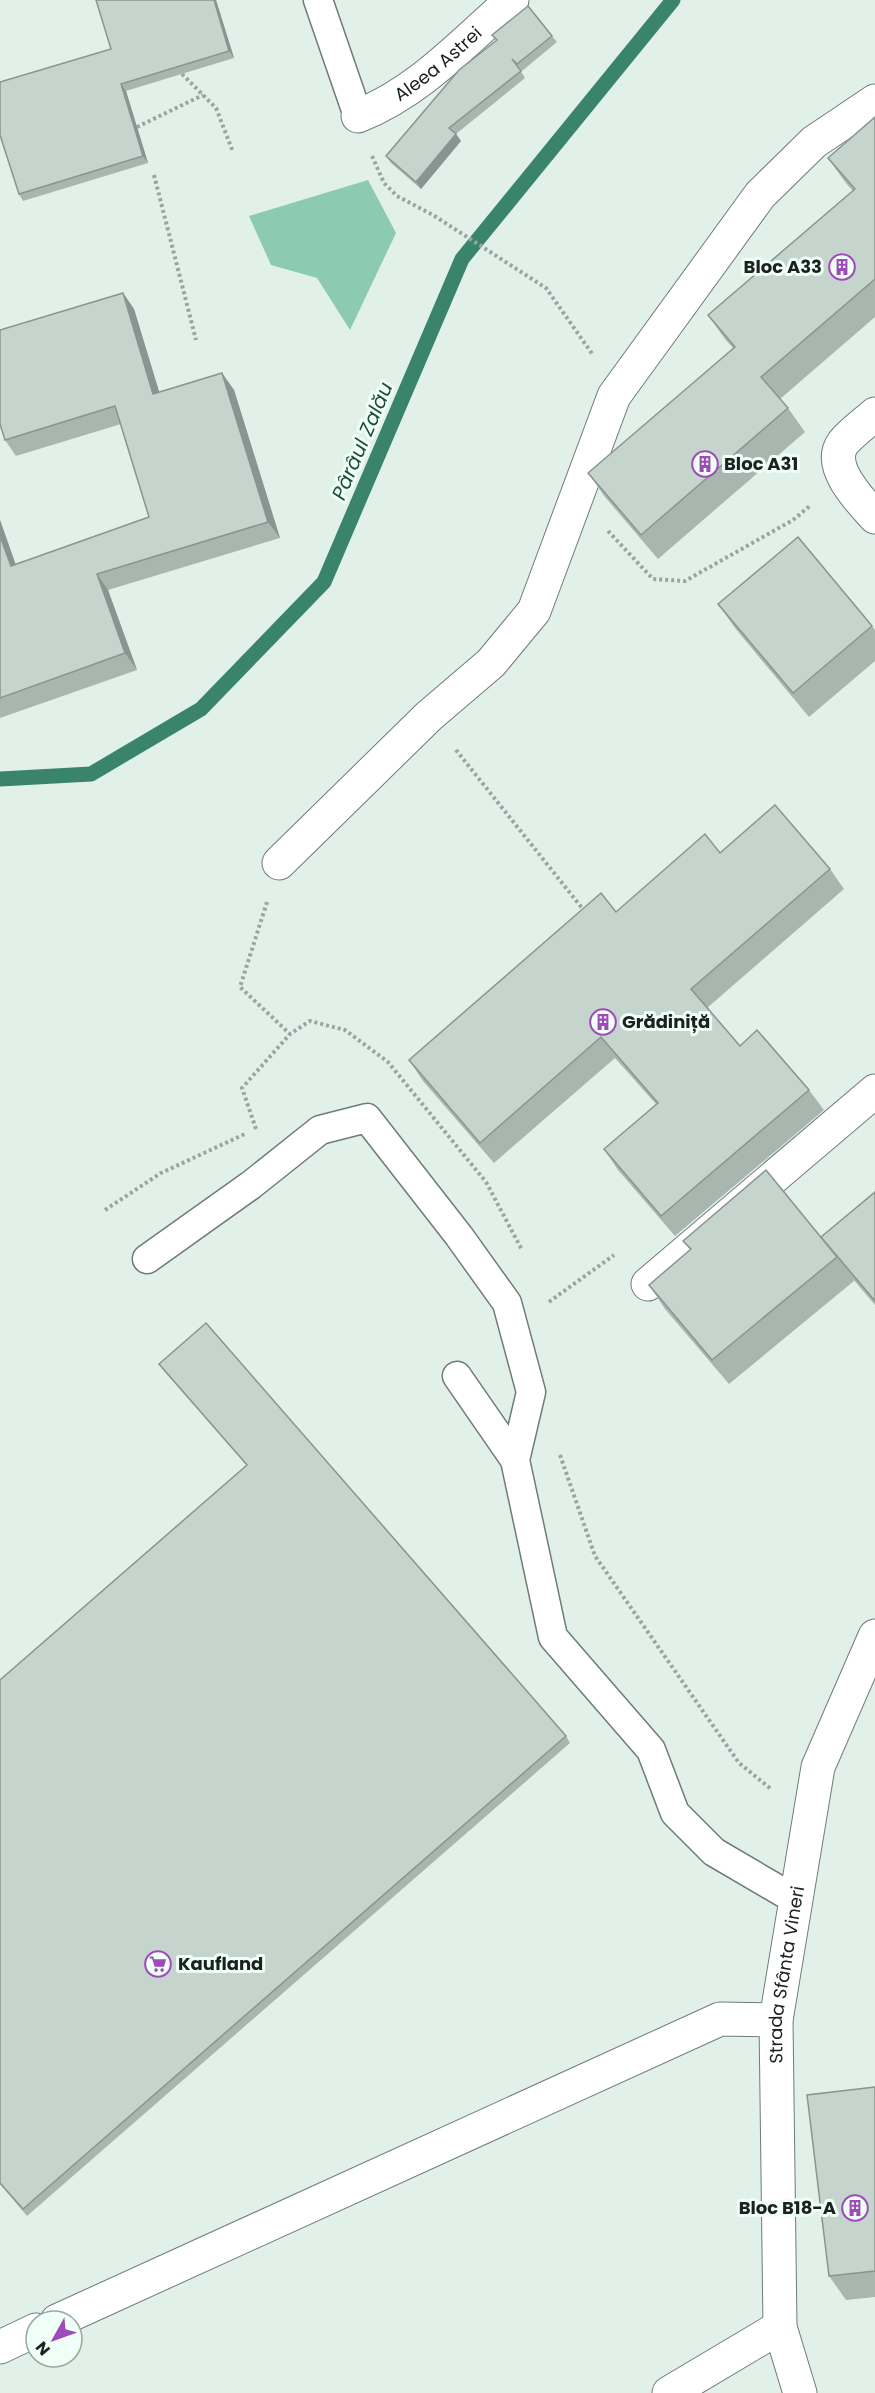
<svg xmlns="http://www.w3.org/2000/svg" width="875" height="2393" font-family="Poppins,sans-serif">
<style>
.green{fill:#8ccbb2}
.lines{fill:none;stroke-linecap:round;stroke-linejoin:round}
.stream{stroke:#39846a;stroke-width:15}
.service-casing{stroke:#6e7c76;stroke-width:31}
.minor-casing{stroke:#6e7c76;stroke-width:35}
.path{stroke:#99a5a0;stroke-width:4;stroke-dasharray:3 3;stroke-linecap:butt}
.service{stroke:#fff;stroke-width:28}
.minor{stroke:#fff;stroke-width:33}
.wall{fill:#a9b6b0}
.shaded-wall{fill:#8a9490}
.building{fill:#c5d4cd;stroke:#8a9490;stroke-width:1.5}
.labels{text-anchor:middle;stroke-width:6;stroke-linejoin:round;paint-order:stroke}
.street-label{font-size:18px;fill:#1b211e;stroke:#effef7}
.poi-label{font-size:18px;font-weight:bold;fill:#1b211e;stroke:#effef7;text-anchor:start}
.water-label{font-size:20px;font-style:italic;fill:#1f4b3b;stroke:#effef7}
</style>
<rect width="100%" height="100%" fill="#e1f1ea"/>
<path class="green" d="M 368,180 L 396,233 L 350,330 L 317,278 L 271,265 L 249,216 Z"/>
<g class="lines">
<path class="stream" d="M 0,779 L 91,774 L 201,709 L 324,582 L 462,259 L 673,0"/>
<g class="service-casing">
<path id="service" d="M 318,0 L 358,116
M 147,1259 L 251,1185 L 320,1130 L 367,1118 L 459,1236 L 507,1303 L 531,1392 L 515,1460
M 457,1376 L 515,1460 L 553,1637 L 651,1750 L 675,1813 L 714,1852 L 796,1900"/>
</g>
<g class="minor-casing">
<g id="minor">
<path id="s1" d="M 358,116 C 419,92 463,43 512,0"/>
<path d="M 875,414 C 865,423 851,433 843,443 C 826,467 861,501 875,517"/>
<path d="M 279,863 L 429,716 L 491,663 L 534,611 L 614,396 L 760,195 L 814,142 L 875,101"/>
<path d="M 648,1284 L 875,1091"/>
<path d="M 57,2321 L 720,2019 L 776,2020"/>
<path d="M 0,2347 L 36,2330"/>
<path d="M 669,2393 L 780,2327"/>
<path id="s2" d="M 800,2393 L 780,2327 L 776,2020 L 818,1767 L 875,1636"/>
</g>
</g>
<path class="path" d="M 182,74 L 216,108 L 233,152
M 137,127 L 203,95
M 372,156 L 384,183 L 397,196 L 433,215 L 546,288 L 593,355
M 154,175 L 196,340
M 608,531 L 653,579 L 685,581 L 793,520 L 811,505
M 456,750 L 586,913
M 267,902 L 240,987 L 290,1034
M 256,1129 L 242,1088 L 290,1034 L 310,1021 L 345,1030 L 388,1062 L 486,1182 L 522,1250
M 105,1210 L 161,1173 L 247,1133
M 549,1302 L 614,1255
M 560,1455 L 595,1556 L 739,1763 L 771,1789"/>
<use href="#service" class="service"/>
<use href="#minor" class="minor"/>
</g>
<path class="wall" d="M 216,0 L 234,58 L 126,91 L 148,163 L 23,201 L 19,194 L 111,49 Z
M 492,35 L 552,36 L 557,42 L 522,71 L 517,65 L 525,78 L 456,134 L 461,141 L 421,189 L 391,163 L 386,156 L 497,41 Z
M 875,117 L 875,317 L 780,399 L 788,408 L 805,432 L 658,559 L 605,497 L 588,473 L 733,348 L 725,339 L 708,315 L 853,191 L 845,182 L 828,158 Z
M 123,293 L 134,309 L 159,392 L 222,373 L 234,390 L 280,538 L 108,590 L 137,670 L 0,718 L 0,520 L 16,565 L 149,517 L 121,424 L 16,456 L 5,440 Z
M 718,604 L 872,626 L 875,630 L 875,661 L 809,717 L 735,628 Z
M 720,853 L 830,869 L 844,889 L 707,1008 L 740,1046 L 809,1090 L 824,1110 L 675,1236 L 618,1170 L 604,1149 L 656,1104 L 615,1058 L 494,1163 L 423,1081 L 409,1060 L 616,912 Z
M 875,1192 L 875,1305 L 852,1278 L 854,1281 L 729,1384 L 665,1309 L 649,1285 L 690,1250 L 683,1241 L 821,1237 Z
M 159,1364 L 566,1736 L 570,1743 L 27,2216 L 0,2184 L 0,1680 L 247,1465 L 164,1371 Z
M 875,2087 L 875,2297 L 846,2300 L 829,2276 Z"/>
<path class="shaded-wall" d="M 214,0 L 216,0 L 234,58 L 229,51 Z
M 121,84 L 126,91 L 148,163 L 143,156 Z
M 456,134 L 461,141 L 421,189 L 416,182 Z
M 123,293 L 134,309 L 165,411 L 153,394 Z
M 222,373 L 234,390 L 280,538 L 268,522 Z
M 0,520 L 22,583 L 11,566 L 0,536 Z
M 97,574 L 108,590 L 137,670 L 125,653 Z"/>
<path class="building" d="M 96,0 L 214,0 L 229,51 L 121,84 L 143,156 L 19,194 L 0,135 L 0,82 L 111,49 Z
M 528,6 L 552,36 L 517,64 L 512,59 L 521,71 L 449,128 L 456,134 L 416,182 L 386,156 L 459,70 L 497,40 L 492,35 Z
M 875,117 L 875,279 L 761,377 L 788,408 L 641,535 L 588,473 L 735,347 L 708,315 L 855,189 L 828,158 Z
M 123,293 L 153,394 L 222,373 L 268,522 L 97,574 L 125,653 L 0,698 L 0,536 L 11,566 L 149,517 L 115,406 L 5,440 L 0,424 L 0,330 Z
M 798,537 L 872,626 L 793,693 L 718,604 Z
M 775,805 L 830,869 L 691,989 L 740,1046 L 757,1030 L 809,1090 L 661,1216 L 604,1149 L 658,1103 L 601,1037 L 480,1143 L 409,1060 L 601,893 L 616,912 L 705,834 L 720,853 Z
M 766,1170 L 837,1257 L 712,1360 L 649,1285 L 691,1249 L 683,1241 Z
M 875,1192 L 875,1301 L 821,1237 Z
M 206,1323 L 566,1736 L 23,2209 L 0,2183 L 0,1680 L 247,1465 L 159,1364 Z
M 875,2087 L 875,2271 L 829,2276 L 807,2095 Z"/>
<defs>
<g id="building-ring" transform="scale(1.35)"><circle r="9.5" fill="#effef7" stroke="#9f4ab9" stroke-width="1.5"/><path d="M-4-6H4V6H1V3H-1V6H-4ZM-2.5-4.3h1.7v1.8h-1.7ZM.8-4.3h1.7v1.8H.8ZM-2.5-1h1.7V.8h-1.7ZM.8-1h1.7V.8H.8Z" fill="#9f4ab9"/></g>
<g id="supermarket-ring" transform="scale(1.35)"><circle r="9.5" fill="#effef7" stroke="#9f4ab9" stroke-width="1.5"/><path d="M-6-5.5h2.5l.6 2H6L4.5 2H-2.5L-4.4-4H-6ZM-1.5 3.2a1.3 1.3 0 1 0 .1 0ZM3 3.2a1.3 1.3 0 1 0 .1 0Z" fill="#9f4ab9"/></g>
</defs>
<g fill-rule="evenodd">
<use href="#building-ring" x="842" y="267"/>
<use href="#building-ring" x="705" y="464"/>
<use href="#building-ring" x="603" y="1022"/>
<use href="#supermarket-ring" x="158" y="1964"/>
<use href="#building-ring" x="855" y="2208"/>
</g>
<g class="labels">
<g class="street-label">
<text dy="6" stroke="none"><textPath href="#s1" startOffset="96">Aleea Astrei</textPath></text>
<text dy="6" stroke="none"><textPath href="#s2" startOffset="422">Strada Sfânta Vineri</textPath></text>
</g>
<g class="poi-label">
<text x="822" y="273" text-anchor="end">Bloc A33</text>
<text x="724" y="470">Bloc A31</text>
<text x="622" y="1028">Grădiniță</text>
<text x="178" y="1970">Kaufland</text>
<text x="836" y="2214" text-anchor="end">Bloc B18-A</text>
</g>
<g class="water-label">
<text transform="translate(362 441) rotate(-67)" y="7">Pârâul Zalău</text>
</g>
</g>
<g transform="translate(54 2339) rotate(230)"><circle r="28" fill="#effef7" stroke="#9aa6a0" stroke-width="1.5"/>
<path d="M0-4.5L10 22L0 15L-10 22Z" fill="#9f4ab9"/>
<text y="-9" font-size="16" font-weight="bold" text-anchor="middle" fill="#1b211e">N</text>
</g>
</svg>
